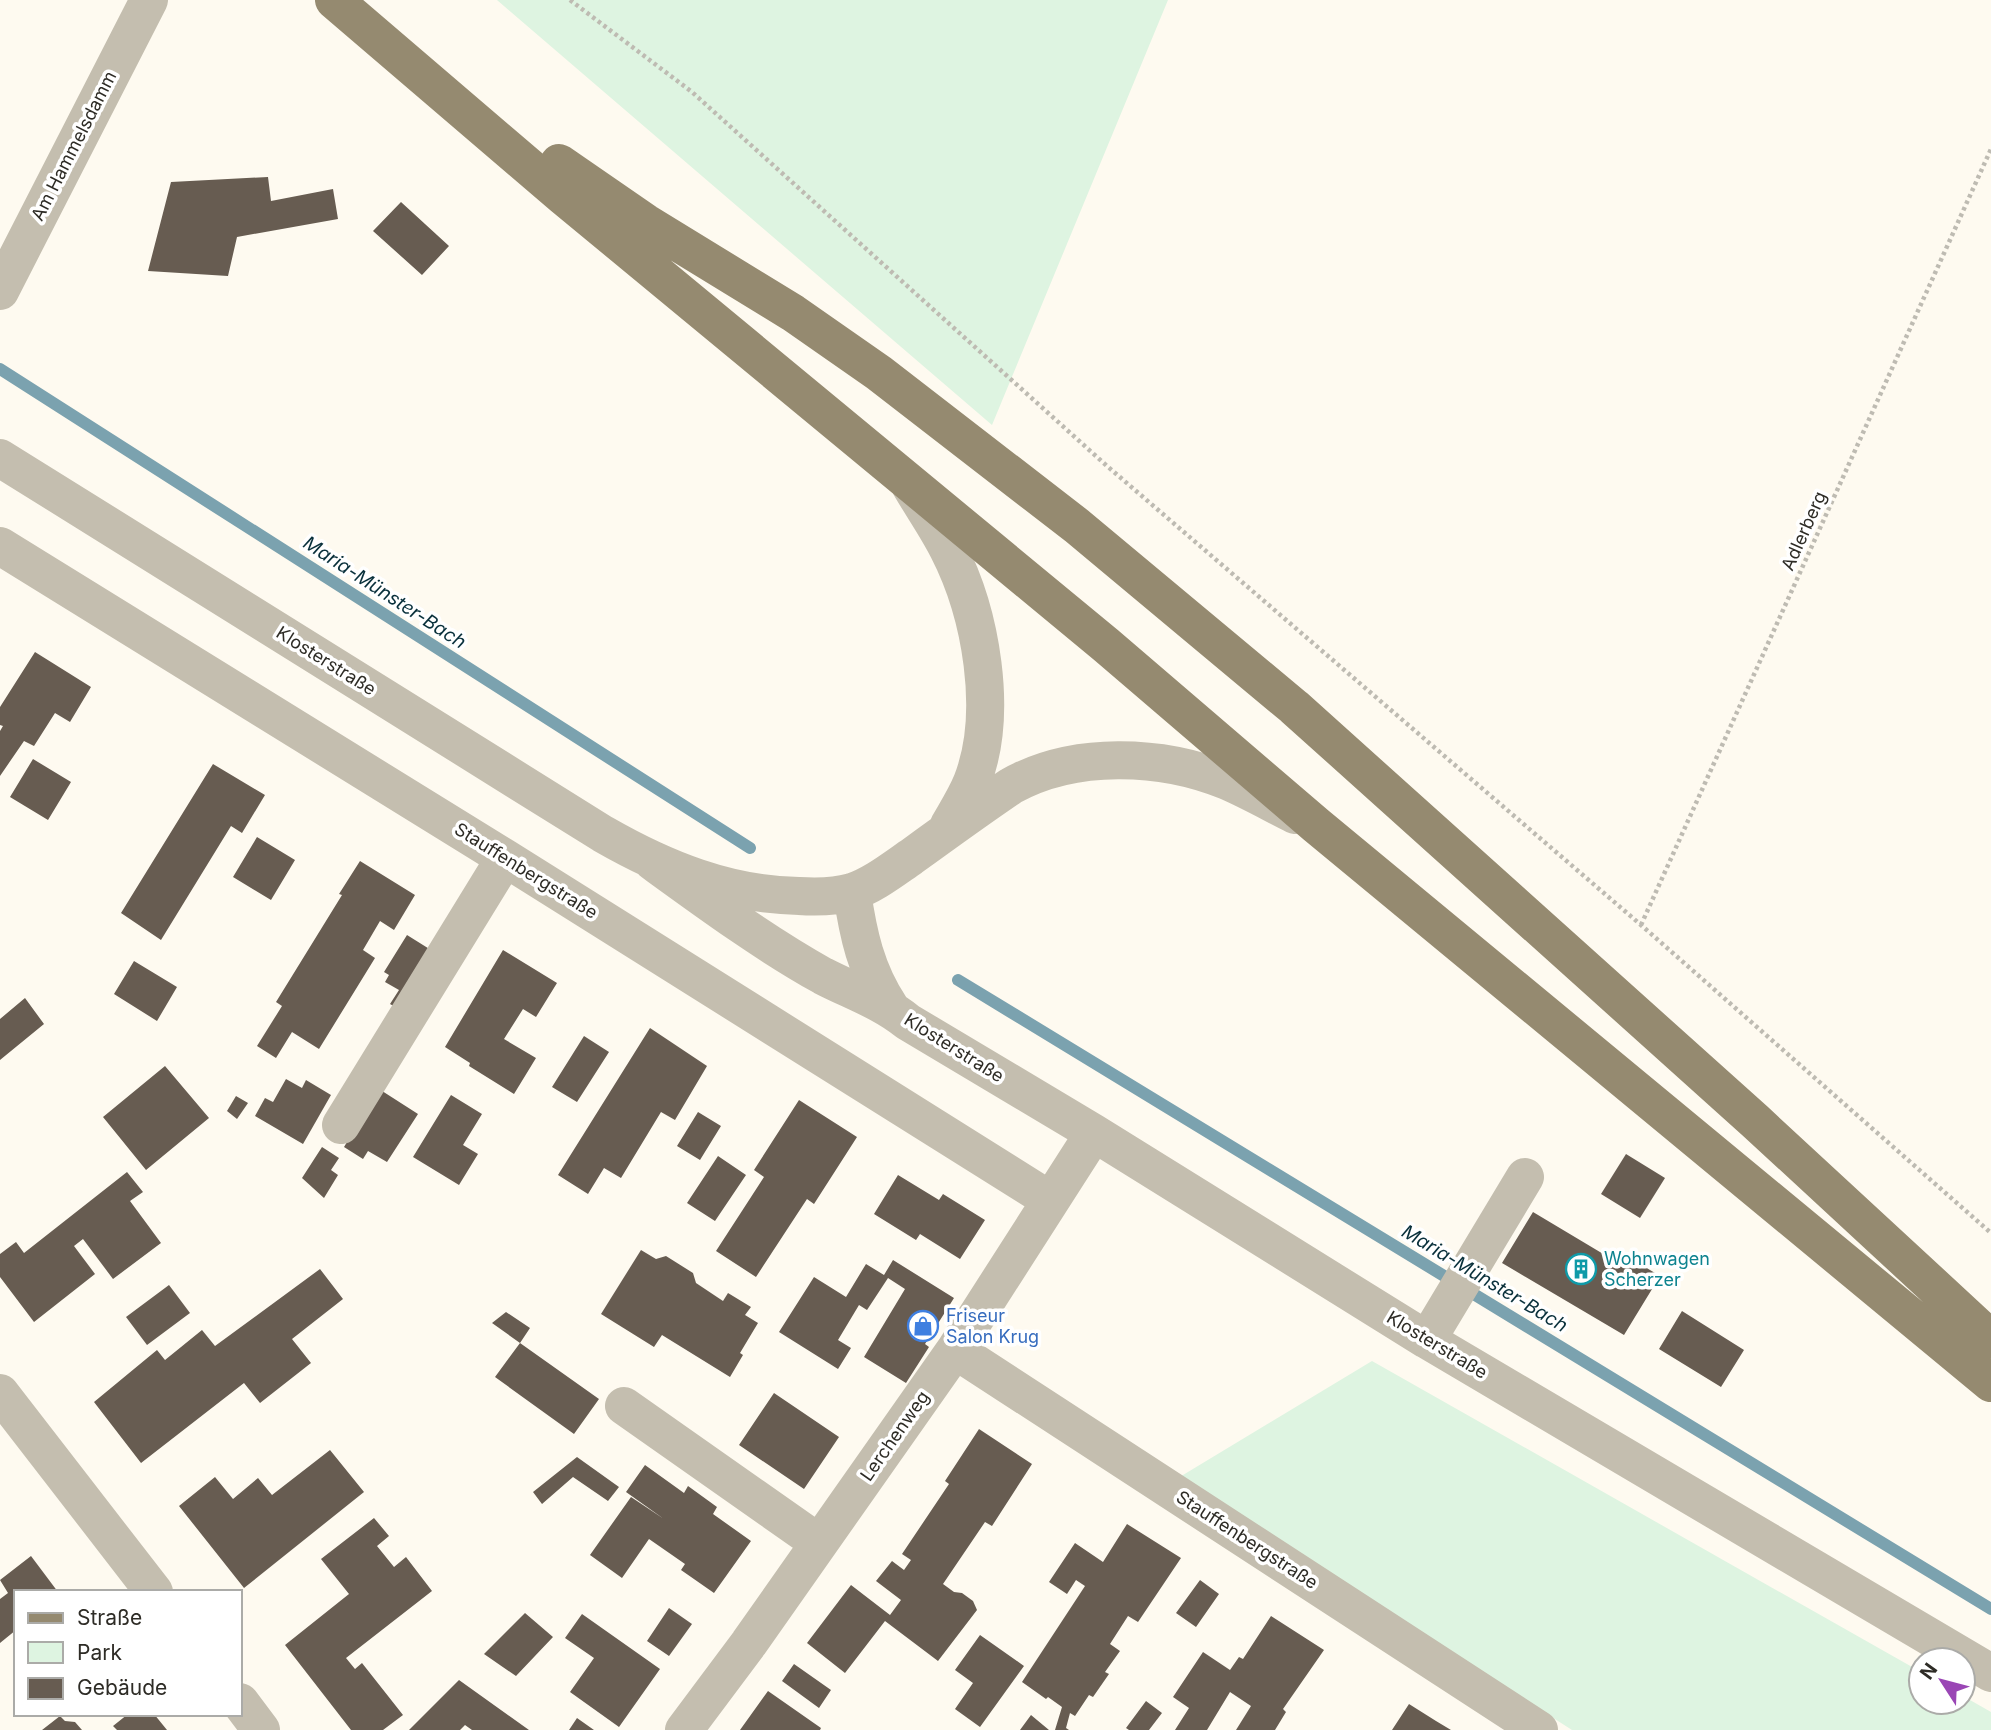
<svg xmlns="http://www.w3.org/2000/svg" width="1991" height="1730" font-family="Inter,sans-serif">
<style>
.green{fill:#def4e1}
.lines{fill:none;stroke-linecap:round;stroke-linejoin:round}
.stream{stroke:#7ba2af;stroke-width:12}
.building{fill:#675c51}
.path{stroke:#bebbb2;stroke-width:4.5;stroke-dasharray:3.5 3.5;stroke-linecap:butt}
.minor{stroke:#c4beaf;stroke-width:38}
.major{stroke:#958a70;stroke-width:38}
.labels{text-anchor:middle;stroke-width:7;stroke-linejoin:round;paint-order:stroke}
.street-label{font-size:18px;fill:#2e2c26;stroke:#fff}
.culture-label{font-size:18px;fill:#0d838f;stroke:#fff;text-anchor:start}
.shop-label{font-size:18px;fill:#366cbe;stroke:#fff;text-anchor:start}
.water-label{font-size:19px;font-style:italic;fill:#09303b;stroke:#fff}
</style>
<rect width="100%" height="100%" fill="#fefaf0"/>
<path class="green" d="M 497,0 L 1168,0 L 992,425 Z
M 1372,1361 L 1921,1672 L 1921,1702 L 1963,1702 L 1963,1696 L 1991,1712 L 1991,1730 L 1572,1730 L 1178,1478 Z"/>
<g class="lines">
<path class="stream" d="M 0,369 L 750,848
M 958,980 L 1991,1609"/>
</g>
<path class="building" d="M 268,177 L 271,201 L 333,189 L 338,219 L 237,237 L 228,276 L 148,271 L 171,182 Z
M 401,202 L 449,246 L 422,275 L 373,231 Z
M 35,652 L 91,687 L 70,722 L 55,713 L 34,746 L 24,741 L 0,776 L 0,731 L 3,726 L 0,725 L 0,707 Z
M 33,759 L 71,782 L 48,820 L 10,797 Z
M 213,764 L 265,795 L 242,833 L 231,826 L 161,940 L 121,913 Z
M 257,837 L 295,860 L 271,900 L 233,877 Z
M 360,861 L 415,895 L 394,930 L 380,921 L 363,950 L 375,958 L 319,1049 L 292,1032 L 276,1058 L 257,1046 L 282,1006 L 276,1002 L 342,895 L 339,894 Z
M 407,935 L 439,955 L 404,1012 L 390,1004 L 399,990 L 385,982 L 389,975 L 384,972 Z
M 503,950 L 557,983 L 536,1017 L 523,1009 L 504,1039 L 536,1058 L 514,1094 L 469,1066 L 470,1063 L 445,1047 Z
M 134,961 L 177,987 L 157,1021 L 114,994 Z
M 25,998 L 44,1024 L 0,1060 L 0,1019 Z
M 650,1028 L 707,1066 L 675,1120 L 661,1112 L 621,1178 L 604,1168 L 588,1194 L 558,1175 Z
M 584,1036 L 609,1052 L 577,1102 L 552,1087 Z
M 165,1066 L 209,1118 L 146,1170 L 103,1117 Z
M 286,1079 L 302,1088 L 306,1080 L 331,1095 L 303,1144 L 255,1116 L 265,1098 L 273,1102 Z
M 379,1089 L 418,1114 L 387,1162 L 368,1151 L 363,1159 L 344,1147 Z
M 451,1095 L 482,1114 L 463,1145 L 478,1154 L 459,1185 L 413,1157 Z
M 236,1096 L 248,1103 L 237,1119 L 227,1111 Z
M 799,1100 L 857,1137 L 814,1204 L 807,1199 L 756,1277 L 716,1251 L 764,1177 L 754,1170 Z
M 698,1112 L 721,1126 L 700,1160 L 677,1146 Z
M 322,1147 L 339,1158 L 331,1170 L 338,1175 L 324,1198 L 302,1178 Z
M 1626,1154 L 1665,1178 L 1640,1218 L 1601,1194 Z
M 718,1156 L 746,1175 L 715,1221 L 687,1203 Z
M 127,1172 L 143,1192 L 130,1201 L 161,1243 L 113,1279 L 83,1239 L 74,1246 L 95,1274 L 34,1322 L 0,1277 L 0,1254 L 16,1242 L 24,1253 Z
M 898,1175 L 939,1200 L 943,1194 L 985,1220 L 960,1259 L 920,1234 L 916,1240 L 874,1214 Z
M 1533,1212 L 1615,1261 L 1620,1252 L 1660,1276 L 1624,1335 L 1502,1263 Z
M 641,1250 L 656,1259 L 666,1256 L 693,1273 L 696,1283 L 723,1301 L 728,1293 L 751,1307 L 745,1315 L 758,1323 L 740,1353 L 743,1355 L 730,1377 L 662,1335 L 654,1347 L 601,1314 Z
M 893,1260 L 954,1298 L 925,1344 L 929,1347 L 906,1383 L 864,1357 L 905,1289 L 888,1278 L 867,1310 L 859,1305 L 838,1340 L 851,1348 L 838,1369 L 779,1332 L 814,1277 L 846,1297 L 866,1264 L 884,1275 Z
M 320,1269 L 343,1299 L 292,1339 L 311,1363 L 260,1403 L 244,1383 L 141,1463 L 94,1402 L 157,1350 L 165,1360 L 202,1330 L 215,1346 Z
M 169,1285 L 190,1313 L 147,1345 L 126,1317 Z
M 1682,1311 L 1744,1350 L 1721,1387 L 1659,1349 Z
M 506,1312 L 530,1328 L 520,1343 L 599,1399 L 574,1434 L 495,1377 L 520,1343 L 492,1323 Z
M 774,1393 L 839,1437 L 804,1489 L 739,1445 Z
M 979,1429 L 1032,1464 L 992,1526 L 985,1522 L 943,1584 L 954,1592 L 962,1593 L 973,1601 L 977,1610 L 938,1661 L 885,1621 L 845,1673 L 807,1643 L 851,1585 L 890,1615 L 901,1600 L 876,1581 L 892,1561 L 904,1570 L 911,1560 L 902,1554 L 949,1484 L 945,1481 Z
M 330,1450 L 364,1492 L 244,1588 L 179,1506 L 215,1477 L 233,1499 L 258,1478 L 272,1495 Z
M 577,1457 L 619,1487 L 608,1501 L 573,1477 L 542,1504 L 533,1492 Z
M 645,1465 L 684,1493 L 688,1486 L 717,1507 L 713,1514 L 751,1541 L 714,1593 L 681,1570 L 685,1564 L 649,1539 L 622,1578 L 590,1555 L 631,1497 L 664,1519 L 626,1492 Z
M 374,1518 L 389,1536 L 377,1546 L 394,1567 L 406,1557 L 432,1591 L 346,1658 L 355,1669 L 362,1663 L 403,1715 L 383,1730 L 351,1730 L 285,1645 L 349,1594 L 321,1559 Z
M 1127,1524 L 1181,1558 L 1138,1622 L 1128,1616 L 1110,1644 L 1120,1651 L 1105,1672 L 1109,1674 L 1093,1697 L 1089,1695 L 1075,1716 L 1070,1713 L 1066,1728 L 1069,1730 L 1055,1730 L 1062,1707 L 1048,1697 L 1046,1699 L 1022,1682 L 1085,1586 L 1076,1580 L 1067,1594 L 1049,1582 L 1075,1543 L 1103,1562 Z
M 31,1556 L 58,1592 L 16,1592 L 16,1630 L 0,1643 L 0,1599 L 8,1593 L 0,1580 Z
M 1200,1580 L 1219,1594 L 1196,1627 L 1176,1613 Z
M 669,1608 L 692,1624 L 669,1656 L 647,1641 Z
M 525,1613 L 553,1637 L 516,1676 L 484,1654 Z
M 582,1614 L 660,1669 L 619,1727 L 570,1692 L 594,1658 L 565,1638 Z
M 1271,1616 L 1324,1650 L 1283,1709 L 1286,1712 L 1275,1730 L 1236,1730 L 1251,1706 L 1230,1692 L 1207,1730 L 1175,1730 L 1189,1708 L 1173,1697 L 1203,1652 L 1230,1670 L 1239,1657 L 1243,1659 Z
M 980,1635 L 1024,1666 L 980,1727 L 955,1709 L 973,1683 L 955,1670 Z
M 794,1664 L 831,1690 L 819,1708 L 782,1681 Z
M 459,1680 L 529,1730 L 472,1730 L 465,1725 L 460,1730 L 409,1730 Z
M 768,1691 L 821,1728 L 820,1730 L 740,1730 Z
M 1146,1701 L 1162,1713 L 1149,1730 L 1129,1730 L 1126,1728 Z
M 1409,1704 L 1436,1721 L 1451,1730 L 1392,1730 Z
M 128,1714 L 154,1714 L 167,1730 L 117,1730 L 113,1726 Z
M 1031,1715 L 1049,1730 L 1020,1730 Z
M 60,1716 L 65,1721 L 75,1722 L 82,1730 L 42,1730 Z
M 577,1718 L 594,1730 L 569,1730 Z"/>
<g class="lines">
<path class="path" d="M 570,0 L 692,92 L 1107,466 L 1641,925 L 1991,1233
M 1641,925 L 1991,149"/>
<path class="minor" d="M 0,291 L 149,0
M 0,458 L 603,834 C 664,869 728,895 799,896 C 816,897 835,897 852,892 C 873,885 892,870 911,857 C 944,833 977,809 1011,786 C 1074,751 1161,754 1227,781 C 1250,791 1273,804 1295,815
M 910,485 C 922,506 937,527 948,549 C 981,613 999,713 972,782 C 966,797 957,811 949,825
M 0,546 L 505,858 L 1050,1200
M 653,862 C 708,902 764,943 823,976 C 852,991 882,1001 908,1022 L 1094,1133 L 1427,1340 L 1991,1673
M 852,892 C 858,934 866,971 890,1007
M 341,1125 L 505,858
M 1427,1340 L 1525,1177
M 955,1350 L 1539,1730
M 0,1393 L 154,1592
M 624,1406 L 819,1543
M 240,1702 L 261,1730
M 684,1730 L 749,1643 L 955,1350 L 1094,1133"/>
<path class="major" d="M 334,0 L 563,196 L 1106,645 L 1316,825 L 1991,1383
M 559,163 L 646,223 L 793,313 L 879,373 L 1077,526 L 1294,707 L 1755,1121 L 1991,1339"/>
</g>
<defs>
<g id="building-ring" transform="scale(1.575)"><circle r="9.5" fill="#fff" stroke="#0f9aa8" stroke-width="1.5"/><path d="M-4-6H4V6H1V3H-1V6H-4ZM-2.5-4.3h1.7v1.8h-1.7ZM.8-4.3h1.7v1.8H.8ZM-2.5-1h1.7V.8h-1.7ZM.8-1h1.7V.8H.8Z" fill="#0f9aa8"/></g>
<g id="shop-ring" transform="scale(1.575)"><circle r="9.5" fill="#fff" stroke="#3f7fe0" stroke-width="1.5"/><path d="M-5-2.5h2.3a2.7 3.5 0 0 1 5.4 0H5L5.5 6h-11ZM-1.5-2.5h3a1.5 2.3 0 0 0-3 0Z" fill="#3f7fe0"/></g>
</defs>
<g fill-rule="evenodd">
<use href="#building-ring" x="1581" y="1269"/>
<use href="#shop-ring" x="923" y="1326"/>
</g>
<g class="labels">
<g class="street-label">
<text transform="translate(74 146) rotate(-63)" y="6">Am Hammelsdamm</text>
<text transform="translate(1804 531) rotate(-66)" y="6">Adlerberg</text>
<text transform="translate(326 661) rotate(32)" y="6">Klosterstraße</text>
<text transform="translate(526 871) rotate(32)" y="6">Stauffenbergstraße</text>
<text transform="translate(954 1048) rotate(32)" y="6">Klosterstraße</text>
<text transform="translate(1437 1345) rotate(31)" y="6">Klosterstraße</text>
<text transform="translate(895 1436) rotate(-55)" y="6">Lerchenweg</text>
<text transform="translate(1247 1540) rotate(33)" y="6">Stauffenbergstraße</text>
</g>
<g class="culture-label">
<text x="1604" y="1265">Wohnwagen<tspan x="1604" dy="21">Scherzer</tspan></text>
</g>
<g class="shop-label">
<text x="946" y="1322">Friseur<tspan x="946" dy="21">Salon Krug</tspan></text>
</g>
<g class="water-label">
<text transform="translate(385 592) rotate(33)" y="7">Maria-Münster-Bach</text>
<text transform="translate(1485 1278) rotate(31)" y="7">Maria-Münster-Bach</text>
</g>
</g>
<rect x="14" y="1590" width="228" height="126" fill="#ffffff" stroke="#ababa8" stroke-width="2"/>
<rect x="28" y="1613" width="35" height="10" fill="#958a70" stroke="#ababa8" stroke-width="2"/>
<text x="77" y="1625" font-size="21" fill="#2e2c26">Straße</text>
<rect x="28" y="1642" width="35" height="21" fill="#def4e1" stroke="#ababa8" stroke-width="2"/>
<text x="77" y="1660" font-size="21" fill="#2e2c26">Park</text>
<rect x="28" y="1678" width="35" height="21" fill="#675c51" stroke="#ababa8" stroke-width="2"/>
<text x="77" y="1695" font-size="21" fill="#2e2c26">Gebäude</text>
<g transform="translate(1942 1681) rotate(306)"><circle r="33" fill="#ffffff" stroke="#ababa8" stroke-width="2"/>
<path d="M0-5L12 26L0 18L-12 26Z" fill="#9a46b5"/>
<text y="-10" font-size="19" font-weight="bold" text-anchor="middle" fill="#2e2c26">N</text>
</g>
</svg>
